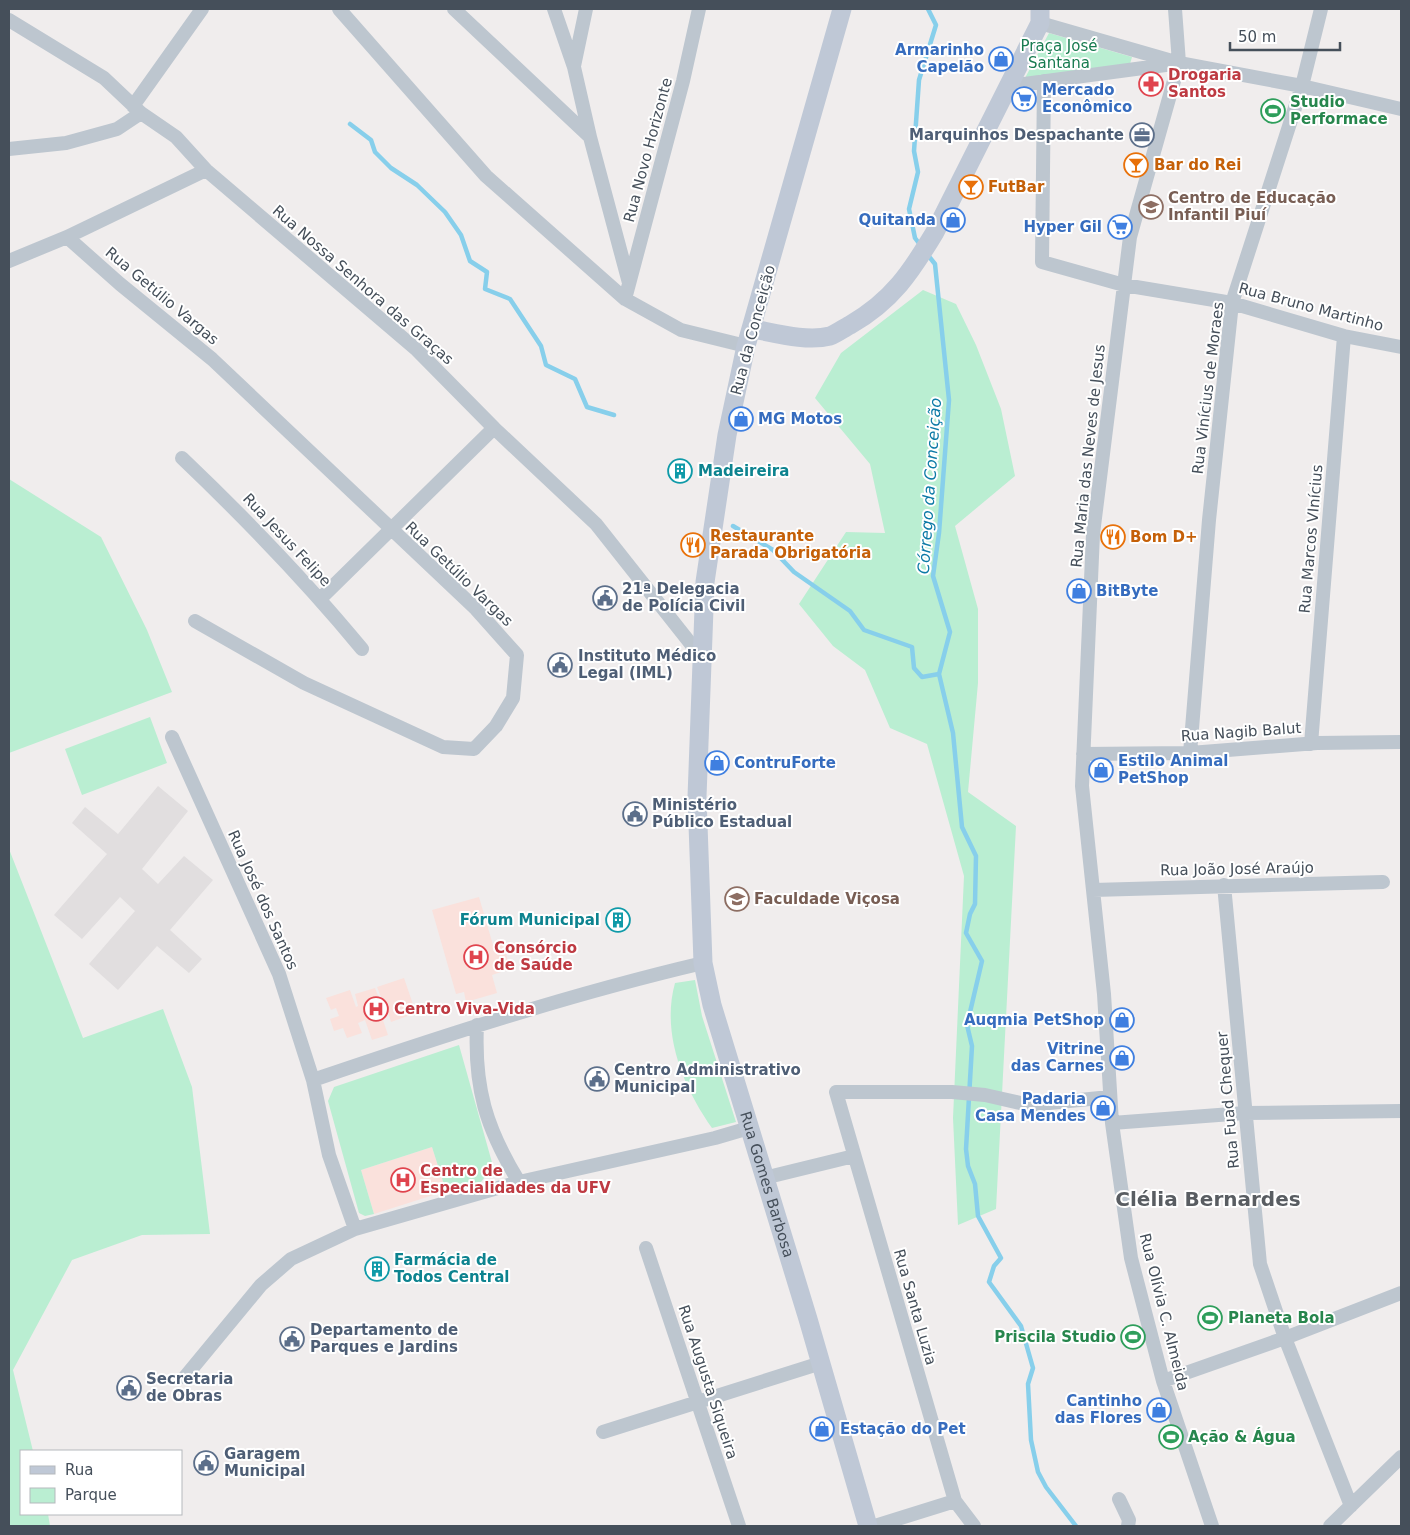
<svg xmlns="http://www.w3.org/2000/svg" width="1410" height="1535" font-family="'DejaVu Sans',sans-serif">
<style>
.education{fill:#e1dedf}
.medical{fill:#fae1dc}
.green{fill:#baeed2}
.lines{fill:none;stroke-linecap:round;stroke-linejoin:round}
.stream{stroke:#87cfeb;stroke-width:4.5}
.street{stroke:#bdc6cf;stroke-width:14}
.secondary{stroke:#bfc8d6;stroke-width:19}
.labels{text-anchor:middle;stroke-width:4;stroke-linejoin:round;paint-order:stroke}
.park-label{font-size:15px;fill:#177b50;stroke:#fff}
.shop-label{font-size:15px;font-weight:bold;fill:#366cbe;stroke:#fff;text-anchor:end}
.health-label{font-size:15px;font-weight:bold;fill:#be3a42;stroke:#fff;text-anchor:start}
.leisure-label{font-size:15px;font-weight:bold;fill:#27864d;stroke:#fff;text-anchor:start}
.service-label{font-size:15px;font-weight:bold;fill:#4e5e75;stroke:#fff;text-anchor:start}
.street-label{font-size:15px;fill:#454f5a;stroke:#fff}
.food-label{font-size:15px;font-weight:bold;fill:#c56008;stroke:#fff;text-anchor:start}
.education-label{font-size:15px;font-weight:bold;fill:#785e54;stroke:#fff;text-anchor:start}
.culture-label{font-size:15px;font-weight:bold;fill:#0d838f;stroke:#fff;text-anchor:start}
.water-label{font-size:16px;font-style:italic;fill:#0c7aa6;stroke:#fff}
.district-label{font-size:20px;font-weight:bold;fill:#595d62;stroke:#fff}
</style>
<rect width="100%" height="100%" fill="#f0eded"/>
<path class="education" d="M 158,786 L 188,811 L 142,869 L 158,884 L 184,856 L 213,880 L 170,930 L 202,959 L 189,973 L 157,946 L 118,990 L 89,964 L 135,911 L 120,897 L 82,939 L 54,915 L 107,854 L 72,823 L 85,807 L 118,834 Z"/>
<path class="medical" d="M 479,897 L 493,945 L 503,943 L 510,969 L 492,975 L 497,993 L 466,1002 L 464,992 L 456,994 L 432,910 Z
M 404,978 L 416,1013 L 391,1022 L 388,1012 L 381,1014 L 388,1035 L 372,1040 L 365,1020 L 358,1023 L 362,1033 L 347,1038 L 343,1028 L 334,1031 L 330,1019 L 339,1016 L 336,1008 L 331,1010 L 326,998 L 350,990 L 356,1007 L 358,1006 L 355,994 L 375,988 L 379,998 L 381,997 L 377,987 Z
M 432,1147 L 446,1191 L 374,1214 L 361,1170 Z"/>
<path class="green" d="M 1049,33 L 1132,57 L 1130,64 L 1025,78 Z
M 923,290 L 956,304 L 976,345 L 1001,409 L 1015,476 L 955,526 L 978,609 L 978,683 L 968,792 L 1016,826 L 996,1209 L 958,1225 L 953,1118 L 964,876 L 927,744 L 890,728 L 865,670 L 833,646 L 799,604 L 846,532 L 885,533 L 870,464 L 815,398 L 841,353 Z
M 9,479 L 101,537 L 147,630 L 172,692 L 9,753 Z
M 150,717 L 167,763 L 82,795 L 65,749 Z
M 9,849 L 83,1038 L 163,1009 L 192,1087 L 210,1234 L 142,1235 L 72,1260 L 13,1370 L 33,1451 L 21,1451 L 21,1514 L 48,1514 L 50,1526 L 9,1526 Z
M 695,980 L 702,1016 L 736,1122 L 712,1128 C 683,1087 661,1033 675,983 Z
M 459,1045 L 493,1166 L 481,1182 L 446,1191 L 432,1147 L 361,1170 L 374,1214 L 365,1216 L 359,1213 L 328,1101 L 334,1087 Z"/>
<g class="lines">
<path class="stream" d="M 350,124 L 371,140 L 375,152 L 391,168 L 417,185 L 445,212 L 461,235 L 470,261 L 487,272 L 485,289 L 510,299 L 541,346 L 546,365 L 575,379 L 587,407 L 614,415
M 921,246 L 915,238 L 909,209 L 918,172 L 914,151 L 919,80 L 936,25 L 928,9
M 927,254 L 935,264 L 949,400 L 939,533 L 933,576 L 950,632 L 939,674 L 953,733 L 962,827 L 976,856 L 975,904 L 970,914 L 966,933 L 982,961 L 967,1025 L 972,1046 L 966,1149 L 968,1166 L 975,1184 L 978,1216 L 1001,1258 L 994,1266 L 989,1282 L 1021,1326 L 1033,1368 L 1028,1384 L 1031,1440 L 1038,1472 L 1046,1487 L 1076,1526
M 733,526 L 773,550 L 794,572 L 850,611 L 864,630 L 912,647 L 914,668 L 922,677 L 939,674"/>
<path class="street" d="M 339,9 L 486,176 L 625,299 L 681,330 L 746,346
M 454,9 L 590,137
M 554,9 L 574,67 L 590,137 L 629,283
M 1175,9 L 1179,63 L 1130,237 L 1093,534 L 1082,786 L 1104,994 L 1112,1123 L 1131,1258 L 1163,1381 L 1212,1526
M 9,20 L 104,78 L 141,113 L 176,137 L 206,170 L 417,350 L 494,428 L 596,524 L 702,658
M 1040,23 L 1179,63 L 1302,86 L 1401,109
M 574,66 L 586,9
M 1044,81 L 1042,262 L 1124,285 L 1232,303 L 1344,336 L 1401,347
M 1009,86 L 1173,64
M 133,106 L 202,9
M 9,149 L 66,143 L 117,129 L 141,113
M 67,237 L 120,284 L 212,359 L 476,609 L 517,655 L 513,698 L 496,726 L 474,749 L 443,747 L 304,683 L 195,621
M 9,261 L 67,237 L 206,170
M 625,299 L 683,81 L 699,9
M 182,458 C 246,519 306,581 362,649
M 320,599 L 494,428
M 172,737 L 279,974 L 313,1080 L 329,1155 L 355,1229
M 1311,744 L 1344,336
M 1190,753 L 1209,520 L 1232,303 L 1302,86 L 1321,9
M 1083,754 L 1190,753 L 1317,743 L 1401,742
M 1224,885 L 1260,1264 L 1285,1338 L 1351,1506
M 1093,890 L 1383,882
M 477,1025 C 474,1088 486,1128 519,1182
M 313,1080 C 442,1036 571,994 703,963
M 1112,1123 L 1245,1113 L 1401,1111
M 764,1178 L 854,1156
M 646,1248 L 739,1526
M 185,1377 L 261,1285 L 291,1259 L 355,1229 L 519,1182 L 715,1138 L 749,1128
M 1163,1381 L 1285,1338 L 1401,1293
M 603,1432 L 821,1363
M 1119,1499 L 1129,1520 L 1128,1526
M 875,1526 L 955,1501
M 974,1526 L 955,1501 L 836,1092 L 952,1092 L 985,1095 L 1029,1105 L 1110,1097
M 1330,1526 L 1401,1457"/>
<g class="secondary">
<path id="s1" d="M 842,9 L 746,346 L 727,435 L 705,582 L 697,797 L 703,963 L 712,1005 L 808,1319 L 868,1526"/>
<path d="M 753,329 C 775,333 807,342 830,336 C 836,334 844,328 850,325 C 892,301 911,272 935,232 L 1040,23 L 1040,9"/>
</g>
</g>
<defs>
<g id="shop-ring" transform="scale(1.25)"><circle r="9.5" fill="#fff" stroke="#3f7fe0" stroke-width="1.5"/><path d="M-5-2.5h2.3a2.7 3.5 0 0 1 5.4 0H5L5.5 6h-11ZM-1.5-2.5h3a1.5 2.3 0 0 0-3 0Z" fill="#3f7fe0"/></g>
<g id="pharmacy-ring" transform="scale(1.25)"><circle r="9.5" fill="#fff" stroke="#e0444e" stroke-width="1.5"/><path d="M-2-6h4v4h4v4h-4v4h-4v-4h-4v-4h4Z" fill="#e0444e"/></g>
<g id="supermarket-ring" transform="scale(1.25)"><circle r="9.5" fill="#fff" stroke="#3f7fe0" stroke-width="1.5"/><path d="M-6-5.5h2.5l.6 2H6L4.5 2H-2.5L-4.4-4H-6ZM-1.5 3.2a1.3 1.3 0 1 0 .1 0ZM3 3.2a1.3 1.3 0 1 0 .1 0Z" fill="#3f7fe0"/></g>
<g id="stadium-ring" transform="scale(1.25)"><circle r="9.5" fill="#fff" stroke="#2e9e5b" stroke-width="1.5"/><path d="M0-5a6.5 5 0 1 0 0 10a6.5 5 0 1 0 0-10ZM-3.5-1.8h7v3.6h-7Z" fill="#2e9e5b"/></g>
<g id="office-ring" transform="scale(1.25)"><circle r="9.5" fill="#fff" stroke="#5c6f8a" stroke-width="1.5"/><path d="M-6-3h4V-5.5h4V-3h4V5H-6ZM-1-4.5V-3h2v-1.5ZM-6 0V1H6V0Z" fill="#5c6f8a"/></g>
<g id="bar-ring" transform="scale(1.25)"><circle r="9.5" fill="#fff" stroke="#e8710a" stroke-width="1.5"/><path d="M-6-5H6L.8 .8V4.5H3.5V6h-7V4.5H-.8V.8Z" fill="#e8710a"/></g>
<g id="school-ring" transform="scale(1.25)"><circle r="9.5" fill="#fff" stroke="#8d6e63" stroke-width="1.5"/><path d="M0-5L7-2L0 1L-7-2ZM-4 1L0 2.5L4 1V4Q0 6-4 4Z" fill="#8d6e63"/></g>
<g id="building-ring" transform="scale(1.25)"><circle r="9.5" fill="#fff" stroke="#0f9aa8" stroke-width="1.5"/><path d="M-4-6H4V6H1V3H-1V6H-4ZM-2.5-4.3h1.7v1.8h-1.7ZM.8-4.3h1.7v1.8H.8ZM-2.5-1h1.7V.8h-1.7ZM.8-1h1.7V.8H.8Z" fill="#0f9aa8"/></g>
<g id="restaurant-ring" transform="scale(1.25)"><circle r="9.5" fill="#fff" stroke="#e8710a" stroke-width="1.5"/><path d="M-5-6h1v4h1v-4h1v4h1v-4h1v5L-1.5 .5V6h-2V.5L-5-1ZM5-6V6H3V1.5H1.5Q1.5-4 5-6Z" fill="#e8710a"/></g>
<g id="civic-ring" transform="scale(1.25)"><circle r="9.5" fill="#fff" stroke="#5c6f8a" stroke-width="1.5"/><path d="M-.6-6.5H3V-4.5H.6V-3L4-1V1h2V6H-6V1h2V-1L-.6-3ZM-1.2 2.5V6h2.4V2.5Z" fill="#5c6f8a"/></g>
<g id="university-ring" transform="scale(1.25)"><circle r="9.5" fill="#fff" stroke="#8d6e63" stroke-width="1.5"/><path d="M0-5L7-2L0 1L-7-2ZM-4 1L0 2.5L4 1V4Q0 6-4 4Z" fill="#8d6e63"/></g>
<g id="hospital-ring" transform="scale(1.25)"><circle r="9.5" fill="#fff" stroke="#e0444e" stroke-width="1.5"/><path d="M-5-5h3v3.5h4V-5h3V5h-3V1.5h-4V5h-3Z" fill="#e0444e"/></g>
</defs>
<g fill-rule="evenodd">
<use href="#shop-ring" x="1001" y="59"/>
<use href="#pharmacy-ring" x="1151" y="84"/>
<use href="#supermarket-ring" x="1024" y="99"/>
<use href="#stadium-ring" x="1273" y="111"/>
<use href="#office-ring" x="1142" y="135"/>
<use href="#bar-ring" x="1136" y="165"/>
<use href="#bar-ring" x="971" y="187"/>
<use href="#school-ring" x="1151" y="207"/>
<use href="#shop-ring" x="953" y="220"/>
<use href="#supermarket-ring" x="1120" y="227"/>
<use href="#shop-ring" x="741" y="419"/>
<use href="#building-ring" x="680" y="471"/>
<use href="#restaurant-ring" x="1113" y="537"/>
<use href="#restaurant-ring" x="693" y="545"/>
<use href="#shop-ring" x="1079" y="591"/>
<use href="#civic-ring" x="605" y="598"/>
<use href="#civic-ring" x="560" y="665"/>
<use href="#shop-ring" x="717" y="763"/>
<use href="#shop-ring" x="1101" y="770"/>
<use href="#civic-ring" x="635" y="814"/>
<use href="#university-ring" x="737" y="899"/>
<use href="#building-ring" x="618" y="920"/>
<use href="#hospital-ring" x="476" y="957"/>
<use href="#hospital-ring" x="376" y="1009"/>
<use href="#shop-ring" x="1122" y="1020"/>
<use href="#shop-ring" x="1122" y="1058"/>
<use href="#civic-ring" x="597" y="1079"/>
<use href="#shop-ring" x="1103" y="1108"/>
<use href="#hospital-ring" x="403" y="1180"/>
<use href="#building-ring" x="377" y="1269"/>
<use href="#stadium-ring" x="1210" y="1318"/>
<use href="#stadium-ring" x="1133" y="1337"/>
<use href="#civic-ring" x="292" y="1339"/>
<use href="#civic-ring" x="129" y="1388"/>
<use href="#shop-ring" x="1159" y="1410"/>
<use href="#shop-ring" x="822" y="1429"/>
<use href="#stadium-ring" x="1171" y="1437"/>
<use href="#civic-ring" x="206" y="1463"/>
</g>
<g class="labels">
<g class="park-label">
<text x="1059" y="51">Praça José<tspan x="1059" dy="17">Santana</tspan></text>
</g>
<g class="shop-label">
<text x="984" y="55">Armarinho<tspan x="984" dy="17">Capelão</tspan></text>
<text x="1042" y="95" text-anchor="start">Mercado<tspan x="1042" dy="17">Econômico</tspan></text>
<text x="936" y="225">Quitanda</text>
<text x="1102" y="232">Hyper Gil</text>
<text x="758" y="424" text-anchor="start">MG Motos</text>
<text x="1096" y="596" text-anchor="start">BitByte</text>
<text x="1118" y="766" text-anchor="start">Estilo Animal<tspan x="1118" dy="17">PetShop</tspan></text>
<text x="734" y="768" text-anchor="start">ContruForte</text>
<text x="1104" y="1025">Auqmia PetShop</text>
<text x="1104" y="1054">Vitrine<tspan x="1104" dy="17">das Carnes</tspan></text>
<text x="1086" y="1104">Padaria<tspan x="1086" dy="17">Casa Mendes</tspan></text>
<text x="1142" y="1406">Cantinho<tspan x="1142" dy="17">das Flores</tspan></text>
<text x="840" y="1434" text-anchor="start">Estação do Pet</text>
</g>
<g class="health-label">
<text x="1168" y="80">Drogaria<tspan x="1168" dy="17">Santos</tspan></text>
<text x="494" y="953">Consórcio<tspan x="494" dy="17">de Saúde</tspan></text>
<text x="394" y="1014">Centro Viva-Vida</text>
<text x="420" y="1176">Centro de<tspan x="420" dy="17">Especialidades da UFV</tspan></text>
</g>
<g class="leisure-label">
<text x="1290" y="107">Studio<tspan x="1290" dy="17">Performace</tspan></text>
<text x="1228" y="1323">Planeta Bola</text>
<text x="1116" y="1342" text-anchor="end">Priscila Studio</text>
<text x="1188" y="1442">Ação &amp; Água</text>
</g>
<g class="service-label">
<text x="1124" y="140" text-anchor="end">Marquinhos Despachante</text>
<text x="622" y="594">21ª Delegacia<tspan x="622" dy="17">de Polícia Civil</tspan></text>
<text x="578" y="661">Instituto Médico<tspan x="578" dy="17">Legal (IML)</tspan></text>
<text x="652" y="810">Ministério<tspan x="652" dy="17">Público Estadual</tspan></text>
<text x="614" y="1075">Centro Administrativo<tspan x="614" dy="17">Municipal</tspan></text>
<text x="310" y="1335">Departamento de<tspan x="310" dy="17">Parques e Jardins</tspan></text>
<text x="146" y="1384">Secretaria<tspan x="146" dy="17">de Obras</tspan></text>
<text x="224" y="1459">Garagem<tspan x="224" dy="17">Municipal</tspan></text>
</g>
<g class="street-label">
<text transform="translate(648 150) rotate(-75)" y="5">Rua Novo Horizonte</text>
<text transform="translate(363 285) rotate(41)" y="5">Rua Nossa Senhora das Graças</text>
<text transform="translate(162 296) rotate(40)" y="5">Rua Getúlio Vargas</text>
<text transform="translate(1311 307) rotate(15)" y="5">Rua Bruno Martinho</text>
<text transform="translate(753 330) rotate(-75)" y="5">Rua da Conceição</text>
<text transform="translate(1208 388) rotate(-83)" y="5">Rua Vinícius de Moraes</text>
<text transform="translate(1088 456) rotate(-84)" y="5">Rua Maria das Neves de Jesus</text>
<text transform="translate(1311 539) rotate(-85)" y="5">Rua Marcos VInícius</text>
<text transform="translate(287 540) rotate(47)" y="5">Rua Jesus Felipe</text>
<text transform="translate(459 574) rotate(44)" y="5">Rua Getúlio Vargas</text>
<text transform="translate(1241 732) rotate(-4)" y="5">Rua Nagib Balut</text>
<text transform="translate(1237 869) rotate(-1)" y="5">Rua João José Araújo</text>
<text transform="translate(263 900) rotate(66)" y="5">Rua José dos Santos</text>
<text transform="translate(1228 1100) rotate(-95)" y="5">Rua Fuad Chequer</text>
<text dy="5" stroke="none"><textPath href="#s1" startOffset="1202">Rua Gomes Barbosa</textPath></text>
<text transform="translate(915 1307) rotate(74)" y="5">Rua Santa Luzia</text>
<text transform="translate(1164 1312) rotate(76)" y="5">Rua Olívia C. Almeida</text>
<text transform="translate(708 1382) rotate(72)" y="5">Rua Augusta Siqueira</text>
</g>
<g class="food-label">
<text x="1154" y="170">Bar do Rei</text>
<text x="988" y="192">FutBar</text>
<text x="710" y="541">Restaurante<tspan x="710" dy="17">Parada Obrigatória</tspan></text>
<text x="1130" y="542">Bom D+</text>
</g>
<g class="education-label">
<text x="1168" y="203">Centro de Educação<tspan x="1168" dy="17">Infantil Piuí</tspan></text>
<text x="754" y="904">Faculdade Viçosa</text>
</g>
<g class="culture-label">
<text x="698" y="476">Madeireira</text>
<text x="600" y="925" text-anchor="end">Fórum Municipal</text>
<text x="394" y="1265">Farmácia de<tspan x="394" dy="17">Todos Central</tspan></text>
</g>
<g class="water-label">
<text transform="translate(929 486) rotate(-86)" y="6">Córrego da Conceição</text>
</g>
<g class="district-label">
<text x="1208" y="1206">Clélia Bernardes</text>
</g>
</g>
<rect width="1410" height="1535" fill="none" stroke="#454f5a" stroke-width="20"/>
<rect x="20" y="1450" width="162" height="65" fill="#ffffff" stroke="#b5b9bd"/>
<rect x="30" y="1466" width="25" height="8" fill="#bfc8d6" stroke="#b5b9bd"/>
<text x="65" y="1475" font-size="15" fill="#454f5a">Rua</text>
<rect x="30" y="1488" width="25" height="15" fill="#baeed2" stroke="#b5b9bd"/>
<text x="65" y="1500" font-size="15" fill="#454f5a">Parque</text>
<path d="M1230 42v8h110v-8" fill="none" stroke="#454f5a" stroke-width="2.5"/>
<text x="1238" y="42" font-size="15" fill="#454f5a" stroke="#ffffff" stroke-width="4" paint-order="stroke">50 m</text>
</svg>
